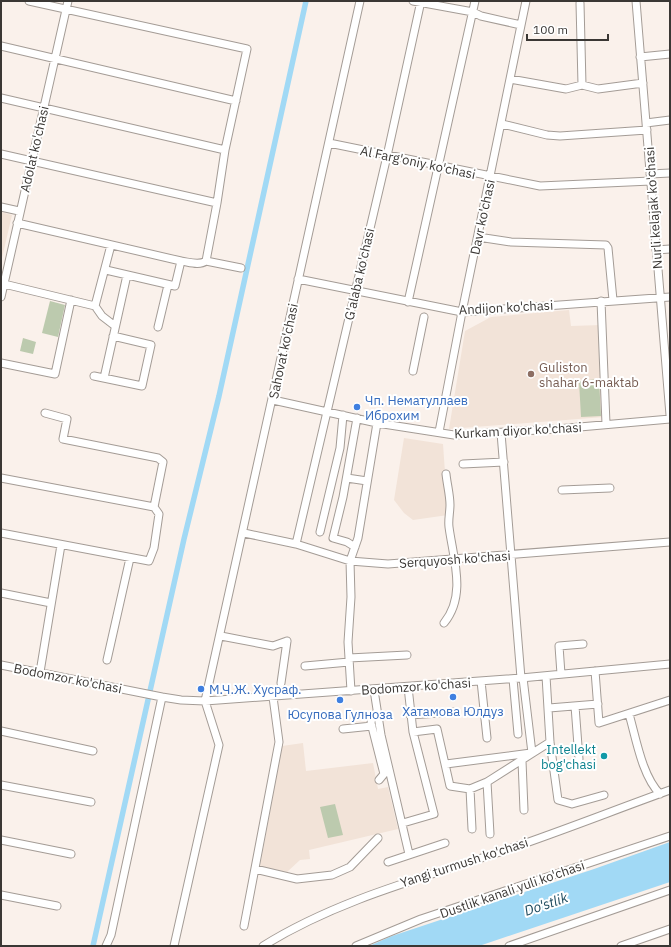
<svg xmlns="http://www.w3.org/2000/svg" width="671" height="947" font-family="'IBM Plex Sans',sans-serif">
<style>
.built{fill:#f2e3d8}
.green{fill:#bccaae}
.water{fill:#a1d9f5}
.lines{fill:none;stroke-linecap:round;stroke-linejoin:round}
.canal{stroke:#a1d9f5;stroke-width:5.5}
.minor-casing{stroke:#a49c96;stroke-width:9}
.minor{stroke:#fff;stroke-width:7}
.education-dot{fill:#8d6e63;stroke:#fff;stroke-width:1.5}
.shop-dot{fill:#3f7fe0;stroke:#fff;stroke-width:1.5}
.culture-dot{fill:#0f9aa8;stroke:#fff;stroke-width:1.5}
.labels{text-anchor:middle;stroke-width:4;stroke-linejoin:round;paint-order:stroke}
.street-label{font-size:13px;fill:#3a3734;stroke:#fff}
.education-label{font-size:13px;fill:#785e54;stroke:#fff;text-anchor:start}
.shop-label{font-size:13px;fill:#366cbe;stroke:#fff;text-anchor:start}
.culture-label{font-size:13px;fill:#0d838f;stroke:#fff;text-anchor:end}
.water-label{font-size:14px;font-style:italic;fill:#1c495d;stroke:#fff}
</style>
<rect width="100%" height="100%" fill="#faf1eb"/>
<path class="built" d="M 1,212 L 12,215 L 2,258 L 1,258 Z
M 569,310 L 571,326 L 601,325 L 604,417 L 449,429 L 465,331 L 491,317 Z
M 404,438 L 443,444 L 448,515 L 413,520 L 404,513 L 394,500 Z
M 303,743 L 306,771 L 373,763 L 378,789 L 388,787 L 398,829 L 309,850 L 310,859 L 300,860 L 287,872 L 260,866 L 282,746 Z"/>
<path class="green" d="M 50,301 L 65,305 L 58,337 L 42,333 Z
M 23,338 L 36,342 L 33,354 L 20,351 Z
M 599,379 L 601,416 L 581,417 L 579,381 Z
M 335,804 L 343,835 L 328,838 L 320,807 Z"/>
<path class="water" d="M 670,842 L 670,882 L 479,946 L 369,946 L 392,936 L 594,869 Z"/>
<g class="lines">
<path class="canal" d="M 93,946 L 184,539 L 219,396 L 306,1"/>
<g class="minor-casing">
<path id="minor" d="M 29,1 L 247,49 L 225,150 L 217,203 L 206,261
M 413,1 L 473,12 L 481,16 L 521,25
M 636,1 L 670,415
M 580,3 L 582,85
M 1,46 L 236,101
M 640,57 L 670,54
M 510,79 L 566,89 L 582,85 L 598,89 L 643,83
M 1,98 L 225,150
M 646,123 L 670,120
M 502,124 L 547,135 L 560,136 L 647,130
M 329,143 L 540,186 L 651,181
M 1,154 L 217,203
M 650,174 L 670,173
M 1,207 L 19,211
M 17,223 L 181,261 C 189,262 199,266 206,261 L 241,268
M 478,237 L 511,242 L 606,245 L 608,248 L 613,300
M 111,245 L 95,306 L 102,316 L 115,326
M 656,250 L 670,249
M 106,270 L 175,286 L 181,261
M 298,279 L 462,312 L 670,297
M 4,284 L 95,306
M 1,297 L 68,1
M 601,301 L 606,424
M 408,302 L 475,1
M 158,327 L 168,285
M 1,363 L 55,374 L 71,300
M 413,371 L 424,317
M 94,376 L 142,386 L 151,345 L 113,336
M 104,378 L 127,275
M 273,400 L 377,423 L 454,435 L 557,429 L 670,419
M 45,413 L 67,419 L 63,439 L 158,458 L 163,462 L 154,507
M 439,432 L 462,312 L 526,1
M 501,433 L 521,678
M 463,464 L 504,462
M 1,478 L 154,507
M 347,478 L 367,481
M 562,490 L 610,488
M 320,532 L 340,448 L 343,415
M 1,533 L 149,561 L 154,548 L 159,514 L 154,507
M 244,533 L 296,544 L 350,561 L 388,564 L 670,542
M 296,544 L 387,156 L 421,1
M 355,547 L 347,542 L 333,538 L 343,497 L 357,418
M 1,593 L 51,603
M 444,623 C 467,595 453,558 449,527 C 448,520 450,512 450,505 C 450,495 447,484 446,474
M 221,636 L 273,646 L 287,641
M 349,658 L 407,655
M 107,660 L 130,558
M 1,665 L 162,697 L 181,700 L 205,701 L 521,678 L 670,664
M 305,666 L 349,662
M 595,671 L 599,723 L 670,700
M 40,672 L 61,545
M 561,674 L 559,646 L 583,644
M 546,676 L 550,742 L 558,800 L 572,804 L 604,795
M 523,678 L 532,753
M 513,679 L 518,734
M 481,681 L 487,738
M 281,683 L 287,641
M 408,687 L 413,732 L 437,729 L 450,786 L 470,789 L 487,782 L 550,742
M 374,690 L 381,735 L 409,854
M 351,691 L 348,642 L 351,597 L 350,561 L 358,538 L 377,423
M 575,706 L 579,759
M 549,708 L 598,704
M 377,712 L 372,717 L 371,723 L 384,774 L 379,780
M 629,714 C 636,738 642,776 660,794
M 410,715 L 453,712
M 343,729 L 372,726
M 1,731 L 93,751
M 522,761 L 524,810
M 446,764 L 531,753
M 487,782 L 490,834
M 1,785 L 91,802
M 470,789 L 472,829
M 403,823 L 434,814 L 413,732
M 1,840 L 71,854
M 388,862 L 445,843
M 255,869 L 297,879 L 332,875 L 350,867 L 378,838
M 1,895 L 57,906
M 244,926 L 279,742 L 273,697
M 106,946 L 111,935 L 162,697
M 174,946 L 219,745 L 205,701 L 360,1
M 263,946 C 332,903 411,881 488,856 C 549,836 609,812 670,790
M 356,946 L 421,919 L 670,836
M 509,946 L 670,890
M 621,946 L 670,929"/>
</g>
<use href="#minor" class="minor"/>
</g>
<circle class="education-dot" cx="531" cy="374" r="4"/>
<g class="shop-dot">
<circle cx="357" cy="407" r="4"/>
<circle cx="201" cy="689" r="4"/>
<circle cx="453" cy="697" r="4"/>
<circle cx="340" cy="700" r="4"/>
</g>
<circle class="culture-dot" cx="604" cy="756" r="4"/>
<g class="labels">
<g class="street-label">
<text transform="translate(34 149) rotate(-77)" y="5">Adolat ko'chasi</text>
<text transform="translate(418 162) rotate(12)" y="5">Al Farg'oniy ko'chasi</text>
<text transform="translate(653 208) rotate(-94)" y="5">Nurli kelajak ko'chasi</text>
<text transform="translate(482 217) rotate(-78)" y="5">Davr ko'chasi</text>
<text transform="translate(359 274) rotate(-77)" y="5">G'alaba ko'chasi</text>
<text transform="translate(506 307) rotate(-3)" y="5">Andijon ko'chasi</text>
<text transform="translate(283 351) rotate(-78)" y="5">Sahovat ko'chasi</text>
<text transform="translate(518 430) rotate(-3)" y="5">Kurkam diyor ko'chasi</text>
<text transform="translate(455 559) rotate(-4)" y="5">Serquyosh ko'chasi</text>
<text transform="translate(68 678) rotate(11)" y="5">Bodomzor ko'chasi</text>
<text transform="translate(416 686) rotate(-4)" y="5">Bodomzor ko'chasi</text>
<text transform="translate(464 862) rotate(-18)" y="5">Yangi turmush ko'chasi</text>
<text transform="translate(512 889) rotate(-19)" y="5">Dustlik kanali yuli ko'chasi</text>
</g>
<g class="education-label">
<text x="539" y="372">Guliston<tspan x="539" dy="15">shahar 6-maktab</tspan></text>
</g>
<g class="shop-label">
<text x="365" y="405">Чп. Нематуллаев<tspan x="365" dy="15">Иброхим</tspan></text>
<text x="209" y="694">М.Ч.Ж. Хусраф.</text>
<text x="453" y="716" text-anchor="middle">Хатамова Юлдуз</text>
<text x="340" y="719" text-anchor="middle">Юсупова Гулноза</text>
</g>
<g class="culture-label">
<text x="596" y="754">Intellekt<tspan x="596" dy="15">bog'chasi</tspan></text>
</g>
<g class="water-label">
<text transform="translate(546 904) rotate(-19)" y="5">Do'stlik</text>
</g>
</g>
<rect width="671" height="947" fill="none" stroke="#3a3734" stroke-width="4"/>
<path d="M527 34v6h81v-6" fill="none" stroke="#3a3734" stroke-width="2"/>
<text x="533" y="34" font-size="12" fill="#3a3734" stroke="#ffffff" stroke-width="3" paint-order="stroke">100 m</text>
</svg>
